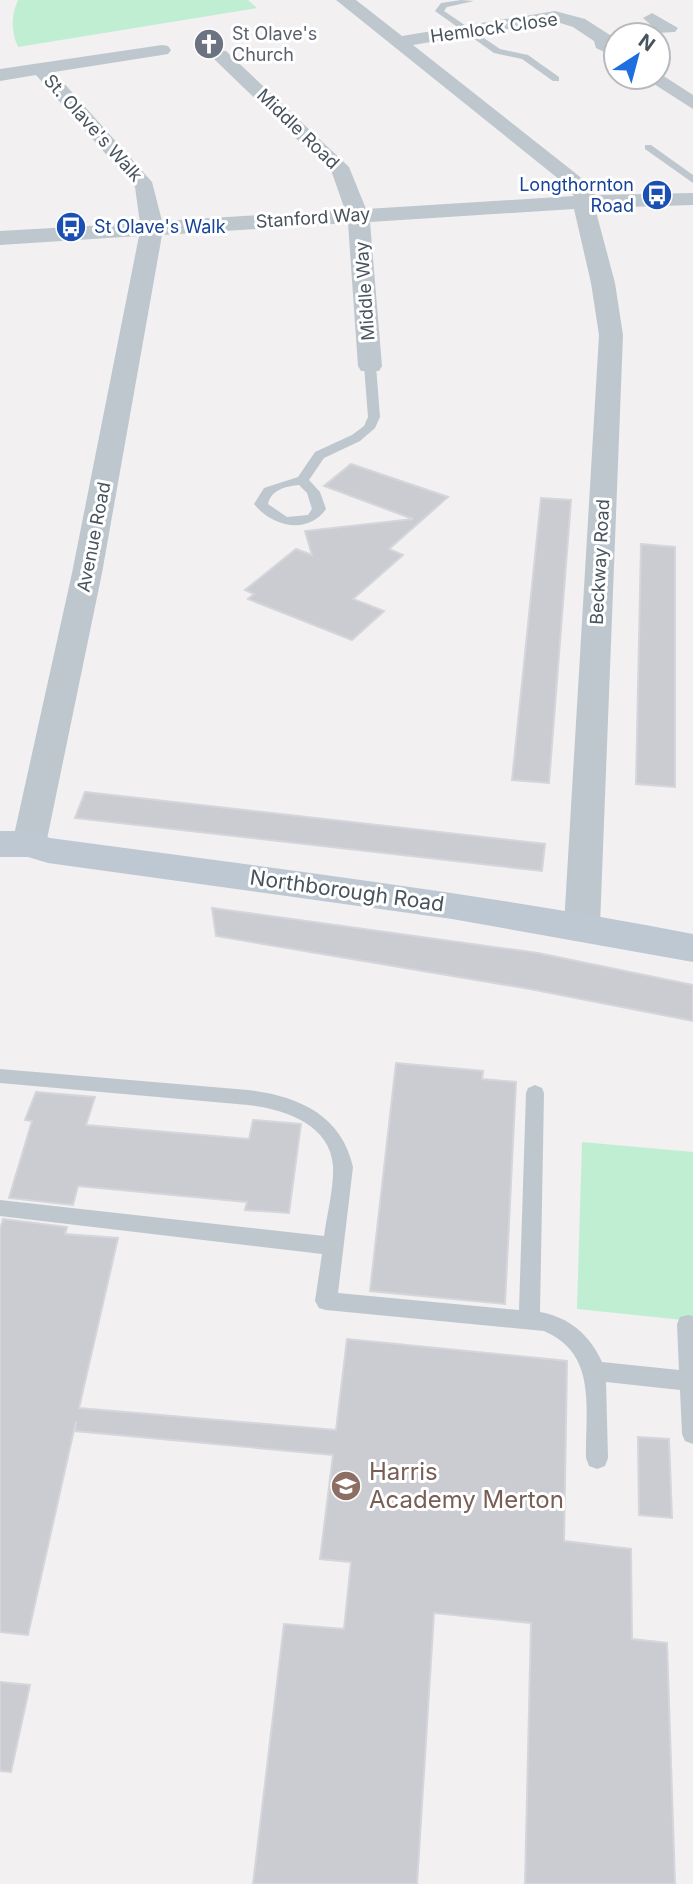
<svg xmlns="http://www.w3.org/2000/svg" width="693" height="1884" font-family="Inter,sans-serif">
<style>
.green{fill:#c0eed3}
.building{fill:#caccd2;stroke:#d4d6db;stroke-width:2}
.lines{fill:none;stroke-linecap:round;stroke-linejoin:round}
.lane{fill:#bec7ce;fill-rule:evenodd}
.street{fill:#bec7ce;fill-rule:evenodd}
.secondary{fill:#bec8d3;fill-rule:evenodd}
.labels{text-anchor:middle;stroke-width:6;stroke-linejoin:round;paint-order:stroke}
.far-street-label{font-size:18px;fill:#48535d;stroke:#fff}
.far-worship-label{font-size:18px;fill:#5b616d;stroke:#fff;text-anchor:start}
.far-transit-label{font-size:18px;fill:#164399;stroke:#fff;text-anchor:end}
.street-label{font-size:21px;fill:#48535d;stroke:#fff}
.near-education-label{font-size:24px;fill:#785e54;stroke:#fff;text-anchor:start}
</style>
<rect width="100%" height="100%" fill="#f2f0f0"/>
<path class="green" d="M 18,0 L 248,0 L 257,8 L 18,47 C 11,32 11,15 18,0 Z
M 582,1142 L 693,1152 L 693,1321 L 577,1309 Z"/>
<path class="building" d="M 351,464 L 448,497 L 389,549 L 403,555 L 353,599 L 384,611 L 352,640 L 248,599 L 254,594 L 245,590 L 296,549 L 312,555 L 305,531 L 413,519 L 324,486 Z
M 541,498 L 571,500 L 549,783 L 512,780 Z
M 641,544 L 675,547 L 675,787 L 636,784 Z
M 85,792 L 545,844 L 542,871 L 75,818 Z
M 212,908 L 538,953 L 693,985 L 693,1021 L 530,989 L 216,936 Z
M 396,1063 L 483,1071 L 482,1079 L 516,1082 L 505,1304 L 370,1291 Z
M 36,1092 L 95,1097 L 86,1125 L 249,1139 L 253,1120 L 301,1124 L 289,1213 L 245,1210 L 247,1202 L 78,1186 L 73,1205 L 9,1198 L 32,1121 L 25,1120 Z
M 3,1219 L 67,1227 L 65,1234 L 118,1238 L 79,1408 L 336,1430 L 347,1339 L 567,1361 L 564,1541 L 631,1549 L 632,1639 L 667,1643 L 675,1884 L 525,1884 L 531,1623 L 434,1613 L 417,1884 L 253,1884 L 284,1624 L 344,1629 L 351,1562 L 320,1559 L 333,1455 L 75,1431 L 76,1421 L 28,1635 L 0,1632 L 0,1229 Z
M 638,1437 L 669,1439 L 672,1518 L 639,1515 Z
M 0,1682 L 30,1685 L 11,1772 L 0,1771 Z"/>
<g class="lines">
<path class="lane" d="M 461,0 L 474,1 L 447,7 L 444,11 L 500,49 L 528,55 L 559,77 L 559,81 L 553,81 L 522,59 L 494,53 L 435,11 L 441,3 Z
M 645,145 L 651,145 L 693,175 L 693,183 L 645,149 Z
M 370,362 L 376,366 L 380,417 L 375,428 L 360,441 L 324,458 L 309,480 L 320,492 L 326,509 C 308,535 272,527 254,504 L 264,488 L 298,477 L 315,452 L 352,435 L 364,426 L 368,417 L 364,366 ZM 299,485 L 307,493 L 312,509 L 308,515 L 287,517 L 268,504 C 271,490 286,486 299,485 Z
M 0,1069 L 248,1090 C 297,1096 341,1114 353,1167 L 338,1293 L 519,1310 L 526,1093 L 528,1088 L 535,1085 L 542,1088 L 544,1093 L 540,1312 C 569,1317 590,1335 602,1362 L 679,1370 L 677,1324 L 680,1317 L 688,1315 L 693,1316 L 693,1444 L 685,1441 L 682,1434 L 680,1390 L 606,1382 L 608,1458 L 605,1466 L 597,1469 L 589,1466 L 586,1458 C 585,1409 598,1354 544,1331 L 326,1310 L 319,1308 L 315,1301 L 322,1254 L 0,1216 L 0,1200 L 324,1236 C 327,1214 334,1188 333,1166 C 330,1123 282,1109 248,1105 L 0,1083 Z"/>
<path class="street" d="M 336,0 L 356,0 L 402,36 L 555,11 L 585,19 L 610,35 L 616,45 L 616,58 L 596,48 L 594,41 L 573,27 L 554,21 L 413,45 L 579,176 L 595,195 L 693,193 L 693,205 L 595,208 L 615,283 L 623,335 L 600,925 L 595,934 L 582,938 L 569,934 L 564,925 L 599,335 L 591,283 L 574,209 L 370,222 L 382,366 L 379,371 L 361,371 L 358,366 L 348,223 L 162,235 L 102,573 L 46,844 L 41,852 L 29,856 L 17,852 L 12,844 L 72,573 L 139,236 L 0,245 L 0,231 L 140,223 L 135,187 L 36,75 L 0,81 L 0,69 L 162,45 L 168,46 L 171,50 L 168,54 L 162,55 L 54,72 L 152,182 L 162,221 L 345,210 L 332,173 L 214,59 L 211,55 L 214,51 L 226,51 L 349,167 L 366,209 L 574,196 L 565,184 Z
M 652,13 L 678,28 L 675,32 L 619,35 L 622,31 L 652,26 L 643,18 Z
M 659,73 L 693,95 L 693,109 L 643,77 L 658,77 Z"/>
<path class="secondary" d="M 0,831 L 29,831 L 50,838 C 265,867 480,893 693,934 L 693,962 L 452,919 L 48,863 L 28,857 L 0,857 Z"/>
</g>
<defs>
<g id="church-disc" transform="scale(1.575)"><circle r="9.5" fill="#6b7280" stroke="#fff"/><path d="M-1.2-6h2.4v3.5h3.3v2.4h-3.3V6h-2.4V-.1h-3.3v-2.4h3.3Z" fill="#fff"/></g>
<g id="bus-disc" transform="scale(1.575)"><circle r="9.5" fill="#1a4fb4" stroke="#fff"/><path d="M-5-6H5V4H4V6H2V4H-2V6H-4V4H-5ZM-3.5-4V0h7V-4ZM-3.5 1.2v1.5H-2V1.2ZM2 1.2v1.5H3.5V1.2Z" fill="#fff"/></g>
<g id="school-disc" transform="scale(1.575)"><circle r="9.5" fill="#8d6e63" stroke="#fff"/><path d="M0-5L7-2L0 1L-7-2ZM-4 1L0 2.5L4 1V4Q0 6-4 4Z" fill="#fff"/></g>
</defs>
<g fill-rule="evenodd">
<use href="#church-disc" x="209" y="44"/>
<use href="#bus-disc" x="657" y="195"/>
<use href="#bus-disc" x="71" y="227"/>
<use href="#school-disc" x="346" y="1486"/>
</g>
<g class="labels">
<g class="far-street-label">
<text transform="translate(494 28) rotate(-8)" y="6">Hemlock Close</text>
<text transform="translate(93 128) rotate(48)" y="6">St. Olave's Walk</text>
<text transform="translate(298 129) rotate(44)" y="6">Middle Road</text>
<text transform="translate(313 218) rotate(-4)" y="6">Stanford Way</text>
<text transform="translate(365 291) rotate(-94)" y="6">Middle Way</text>
<text transform="translate(94 537) rotate(-79)" y="6">Avenue Road</text>
<text transform="translate(600 562) rotate(-87)" y="6">Beckway Road</text>
</g>
<g class="far-worship-label">
<text x="232" y="40">St Olave's<tspan x="232" dy="21">Church</tspan></text>
</g>
<g class="far-transit-label">
<text x="634" y="191">Longthornton<tspan x="634" dy="21">Road</tspan></text>
<text x="94" y="233" text-anchor="start">St Olave's Walk</text>
</g>
<g class="street-label">
<text transform="translate(347 891) rotate(8)" y="7">Northborough Road</text>
</g>
<g class="near-education-label">
<text x="369" y="1480">Harris<tspan x="369" dy="28">Academy Merton</tspan></text>
</g>
</g>
<g transform="translate(637 56) rotate(36)"><circle r="33" fill="#ffffff" stroke="#b6babe" stroke-width="2"/>
<path d="M0-5L12 26L0 18L-12 26Z" fill="#1e6edf"/>
<text y="-10" font-size="19" font-weight="bold" text-anchor="middle" fill="#48535d">N</text>
</g>
</svg>
